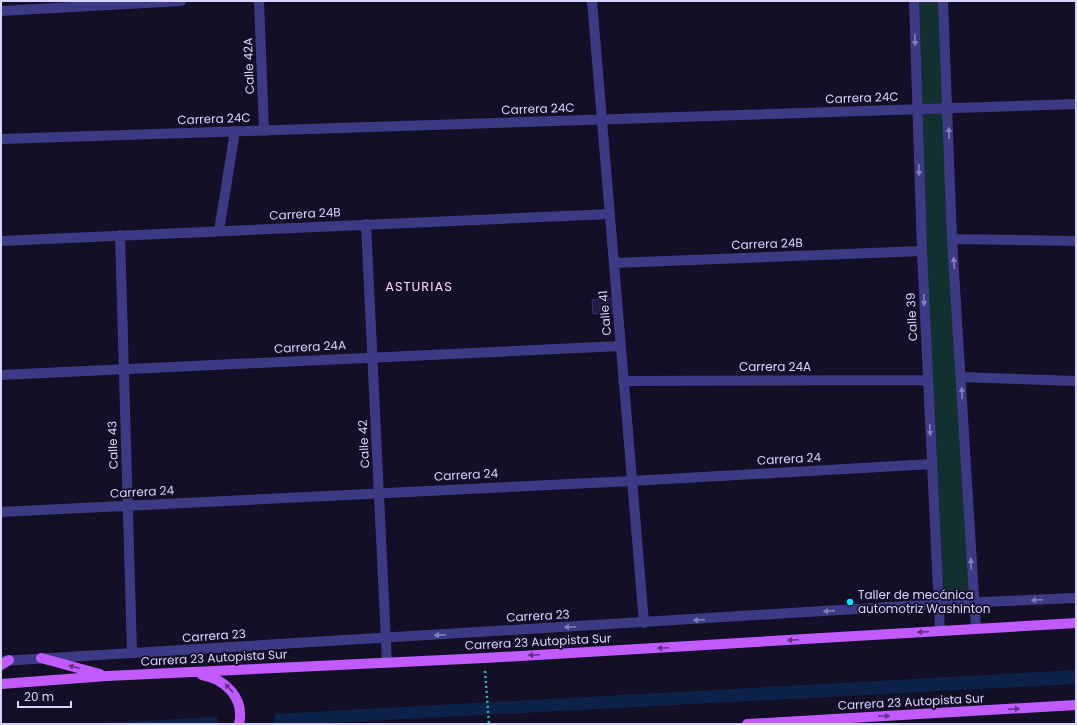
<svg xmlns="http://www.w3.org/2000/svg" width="1077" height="725" font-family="Poppins,sans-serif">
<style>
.green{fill:#12302f}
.water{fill:#0c2248}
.building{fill:#241b47;stroke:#3b2d73}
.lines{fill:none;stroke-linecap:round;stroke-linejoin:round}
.path{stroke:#2fb8b0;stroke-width:2.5;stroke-dasharray:2 3;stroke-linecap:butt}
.minor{stroke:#3d3a85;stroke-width:10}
.tertiary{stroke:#3d3a85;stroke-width:10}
.primary{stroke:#c25bff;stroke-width:10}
.oneway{fill:#837fbc}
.oneway2{fill:#623188}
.poi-dot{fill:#00e5ff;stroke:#130f26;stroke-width:1.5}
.labels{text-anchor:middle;stroke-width:3.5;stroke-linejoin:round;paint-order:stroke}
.street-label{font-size:12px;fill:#d9d4ff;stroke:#130f26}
.poi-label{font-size:12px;fill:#d9d4ff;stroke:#130f26;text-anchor:start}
.neighbourhood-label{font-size:13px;letter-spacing:1px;fill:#ffd6f0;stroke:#130f26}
</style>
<rect width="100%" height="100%" fill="#130f26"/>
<path class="green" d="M 914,1 L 943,1 L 973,603 L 938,604 Z"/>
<path class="water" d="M 1076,670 L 1076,684 L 311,724 L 275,724 L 275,714 Z
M 217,717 L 217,724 L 81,724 Z"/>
<path class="building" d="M 618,298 L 619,313 L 593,314 L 592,300 Z"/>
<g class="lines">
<path class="path" d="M 485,671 L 489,724"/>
<path class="minor" d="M 259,1 L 264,131
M 592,1 L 644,623
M 914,1 L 922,251 L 940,631
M 943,1 L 952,239 L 976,629
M 1,11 L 181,1
M 1,139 L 1076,104
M 366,224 L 387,663
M 219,231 L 235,131
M 120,235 L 132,653
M 952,239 L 1076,241
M 1,241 L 610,214
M 614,263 L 922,251
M 1,375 L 621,346
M 961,377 L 1076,381
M 623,381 L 927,380
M 1,512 L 632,481 L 932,464"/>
<path class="tertiary" d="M 1,661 L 938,604 L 1076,598"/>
<path class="primary" d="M 41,658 L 100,674
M 1,665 L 9,660
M 202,675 C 225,679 245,698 239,724
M 1,684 L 107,676 L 485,658 L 1076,623
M 747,724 L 1076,705"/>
</g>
<defs><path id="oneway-solid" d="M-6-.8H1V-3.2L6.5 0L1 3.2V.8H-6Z"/></defs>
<g class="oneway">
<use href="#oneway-solid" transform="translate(915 40) rotate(89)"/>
<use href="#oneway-solid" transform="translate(949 133) rotate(-92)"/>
<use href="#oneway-solid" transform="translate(919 170) rotate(88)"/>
<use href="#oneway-solid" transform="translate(954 263) rotate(-94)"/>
<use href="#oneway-solid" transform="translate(924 300) rotate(87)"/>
<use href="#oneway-solid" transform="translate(962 393) rotate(-93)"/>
<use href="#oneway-solid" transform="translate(930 430) rotate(87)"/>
<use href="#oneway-solid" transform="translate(971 564) rotate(-93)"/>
<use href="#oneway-solid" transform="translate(1037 600) rotate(177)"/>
<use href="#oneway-solid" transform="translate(829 611) rotate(176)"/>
<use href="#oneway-solid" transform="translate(699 620) rotate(176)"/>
<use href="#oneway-solid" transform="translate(570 627) rotate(177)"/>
<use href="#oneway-solid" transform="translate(440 635) rotate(177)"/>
</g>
<g class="oneway2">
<use href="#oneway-solid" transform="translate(923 632) rotate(177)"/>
<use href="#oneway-solid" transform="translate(793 640) rotate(177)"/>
<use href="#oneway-solid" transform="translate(663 648) rotate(177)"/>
<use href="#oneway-solid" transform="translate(534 655) rotate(177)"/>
<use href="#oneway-solid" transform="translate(74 667) rotate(-165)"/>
<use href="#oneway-solid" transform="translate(229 688) rotate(-133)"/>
<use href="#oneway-solid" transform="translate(1014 709) rotate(-3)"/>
<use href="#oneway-solid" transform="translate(884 716) rotate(-3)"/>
</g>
<circle class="poi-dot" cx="850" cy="602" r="4"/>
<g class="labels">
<g class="street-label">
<text transform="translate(249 66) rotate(-92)" y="4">Calle 42A</text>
<text transform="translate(862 98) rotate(-2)" y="4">Carrera 24C</text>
<text transform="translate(538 109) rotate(-2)" y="4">Carrera 24C</text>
<text transform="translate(214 119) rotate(-2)" y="4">Carrera 24C</text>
<text transform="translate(305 214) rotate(-3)" y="4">Carrera 24B</text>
<text transform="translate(767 244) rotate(-2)" y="4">Carrera 24B</text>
<text transform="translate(605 313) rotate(-95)" y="4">Calle 41</text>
<text transform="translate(912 317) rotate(-93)" y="4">Calle 39</text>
<text transform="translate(310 347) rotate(-3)" y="4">Carrera 24A</text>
<text x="775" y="371">Carrera 24A</text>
<text transform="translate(364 444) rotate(-93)" y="4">Calle 42</text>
<text transform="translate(113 445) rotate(-92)" y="4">Calle 43</text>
<text transform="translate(789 459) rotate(-3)" y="4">Carrera 24</text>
<text transform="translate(466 475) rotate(-3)" y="4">Carrera 24</text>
<text transform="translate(142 492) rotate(-3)" y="4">Carrera 24</text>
<text transform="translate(538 616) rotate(-3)" y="4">Carrera 23</text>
<text transform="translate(214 636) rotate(-4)" y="4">Carrera 23</text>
<text transform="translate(538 642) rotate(-3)" y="4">Carrera 23 Autopista Sur</text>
<text transform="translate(214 658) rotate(-3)" y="4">Carrera 23 Autopista Sur</text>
<text transform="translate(911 702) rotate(-3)" y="4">Carrera 23 Autopista Sur</text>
</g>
<g class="poi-label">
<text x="858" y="599">Taller de mecánica<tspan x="858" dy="14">automotriz Washinton</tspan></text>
</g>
<g class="neighbourhood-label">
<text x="419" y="291">ASTURIAS</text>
</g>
</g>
<rect width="1077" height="725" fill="none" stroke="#d9d4ff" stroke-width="4"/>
<path d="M18 701v6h53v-6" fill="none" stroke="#d9d4ff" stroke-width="2"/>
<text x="24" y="701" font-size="12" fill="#d9d4ff" stroke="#130f26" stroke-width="3" paint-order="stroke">20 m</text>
</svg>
